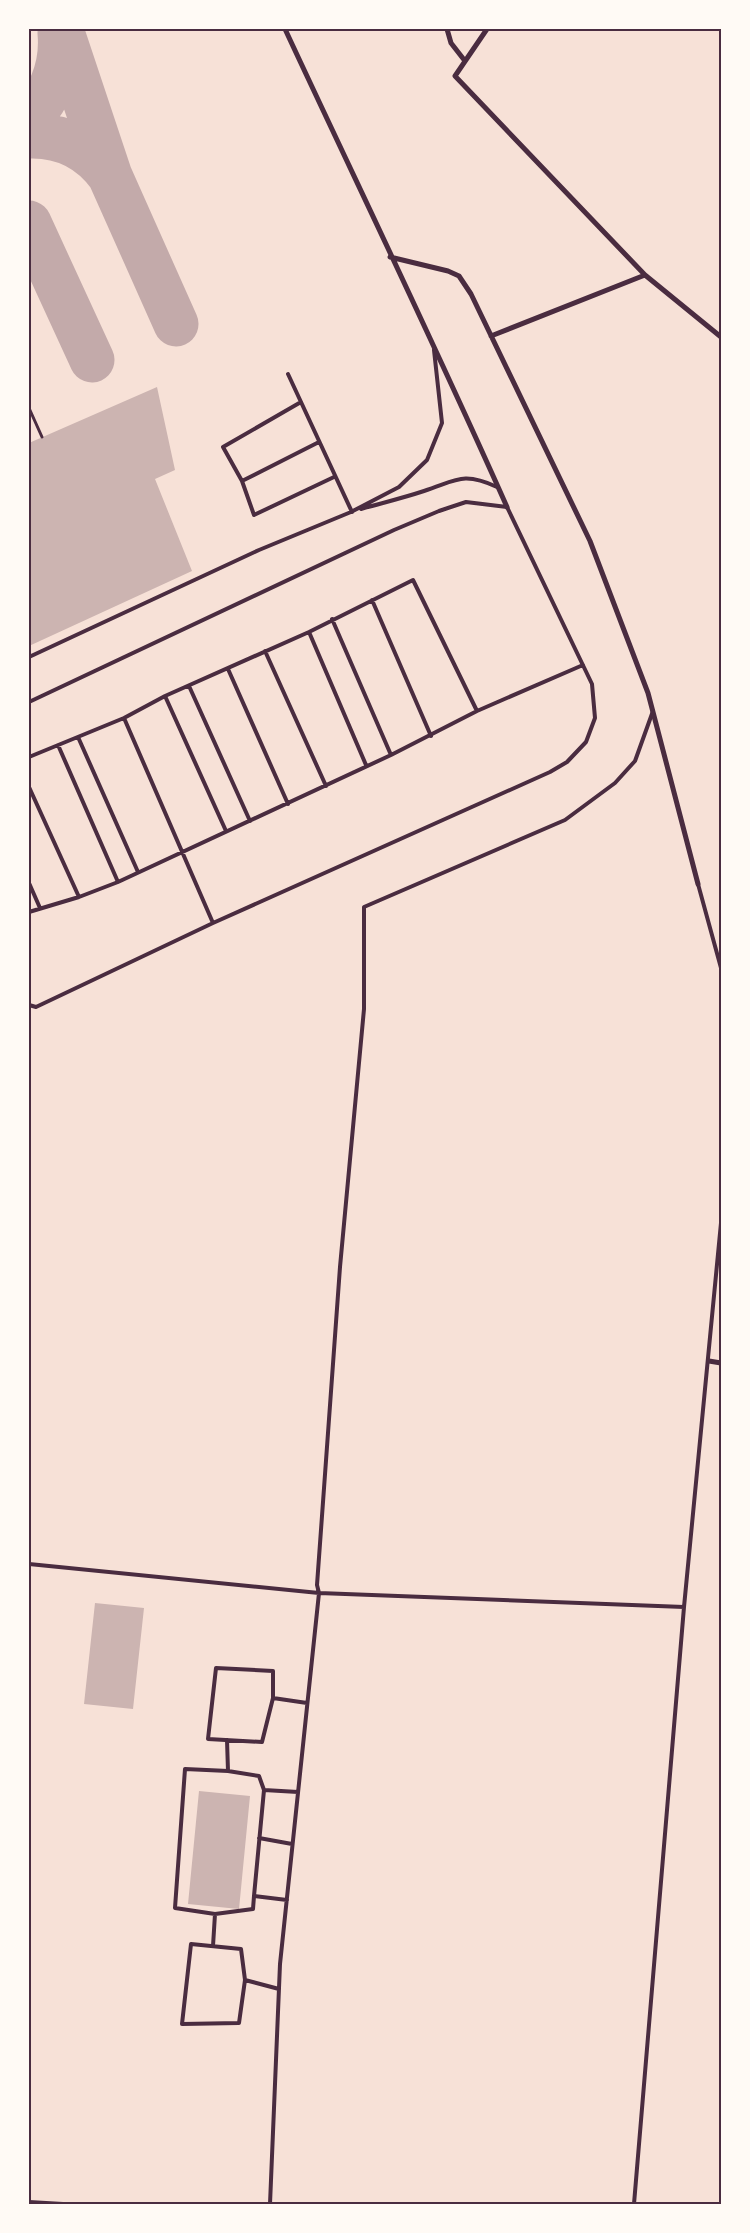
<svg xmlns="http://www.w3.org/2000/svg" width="750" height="2233" font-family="'DM Sans',sans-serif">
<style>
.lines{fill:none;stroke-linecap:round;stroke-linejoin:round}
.taxiway{stroke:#c3aaaa;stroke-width:45}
.building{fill:#ccb4b1}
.path{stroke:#4a2c40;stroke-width:3}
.service{stroke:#4a2c40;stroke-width:4}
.minor{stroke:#4a2c40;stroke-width:5}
.neatline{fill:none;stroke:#4a2c40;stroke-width:2}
</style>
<rect width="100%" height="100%" fill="#f7e1d7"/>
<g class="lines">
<path class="taxiway" d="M 61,29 L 110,176
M 29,120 C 51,95 63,67 60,33
M 29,136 C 63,135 90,148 110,176 L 176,324
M 29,223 L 92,360"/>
</g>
<path class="building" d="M 157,387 L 175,470 L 155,479 L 192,571 L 29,646 L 29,443 Z
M 95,1603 L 144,1608 L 133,1709 L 84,1704 Z
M 199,1791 L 250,1796 L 239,1909 L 188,1904 Z"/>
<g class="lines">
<path class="path" d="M 29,408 L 42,437"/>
<path class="service" d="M 288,374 L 352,512
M 301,402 L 223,447 L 242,481 L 254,515 L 334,477
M 242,481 L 319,442
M 361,509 C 382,503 403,498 424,491 C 456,481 462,471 497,487
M 372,600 L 431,736
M 332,619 L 391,755
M 309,632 L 366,765
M 265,651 L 326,786
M 29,657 L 259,550 L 351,512 L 399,487 L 427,460 L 442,423 L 434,350
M 228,669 L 288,804
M 189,686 L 250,821
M 165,696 L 226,831
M 29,702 L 394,530 L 439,511 L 466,502 L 507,507 L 592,684 L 595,718 L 586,742 L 567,762 L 550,772 L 213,923 L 36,1007 L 29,1005
M 477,711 L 583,665
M 124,718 L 213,923
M 78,737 L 138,872
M 58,745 L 118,882
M 29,757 L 124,718 L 165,696 L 309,632 L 413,580 L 477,711 L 391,755 L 118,882 L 79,897 L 29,912
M 29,787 L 79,897
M 29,883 L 40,908
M 698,884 L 721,968
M 29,1564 L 319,1593 L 684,1607
M 216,1668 L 273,1671 L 273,1698 L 262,1742 L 208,1739 Z
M 273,1698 L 307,1703
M 227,1740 L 228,1771 L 259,1776 L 264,1790
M 259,1838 L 292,1844
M 287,1900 L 254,1896 L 264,1790 L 298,1792
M 215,1914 L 175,1908 L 185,1769 L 228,1771
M 191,1944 L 241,1949 L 245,1980 L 239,2023 L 182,2024 Z
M 213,1946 L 215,1914 L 253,1909 L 254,1896
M 245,1980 L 279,1989
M 29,2202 L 63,2204
M 270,2204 L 280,1964 L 319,1593 L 317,1585 L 340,1267 L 364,1009 L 364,907 L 565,820 L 615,783 L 635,761 L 653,711
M 634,2204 L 684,1607 L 721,1223"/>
<path class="minor" d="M 285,29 C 359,188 436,347 507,507
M 447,29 L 451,43 L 465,61
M 487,29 L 455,76 L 645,275 L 491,336
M 390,257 L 448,271 L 459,276 L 471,294 L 590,541 L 648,693 L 698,884
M 645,275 L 721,337
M 709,1361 L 721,1363"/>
</g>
<rect width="750" height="2233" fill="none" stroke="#fffaf5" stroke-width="60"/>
<rect x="30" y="30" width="690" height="2173" class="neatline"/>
</svg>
